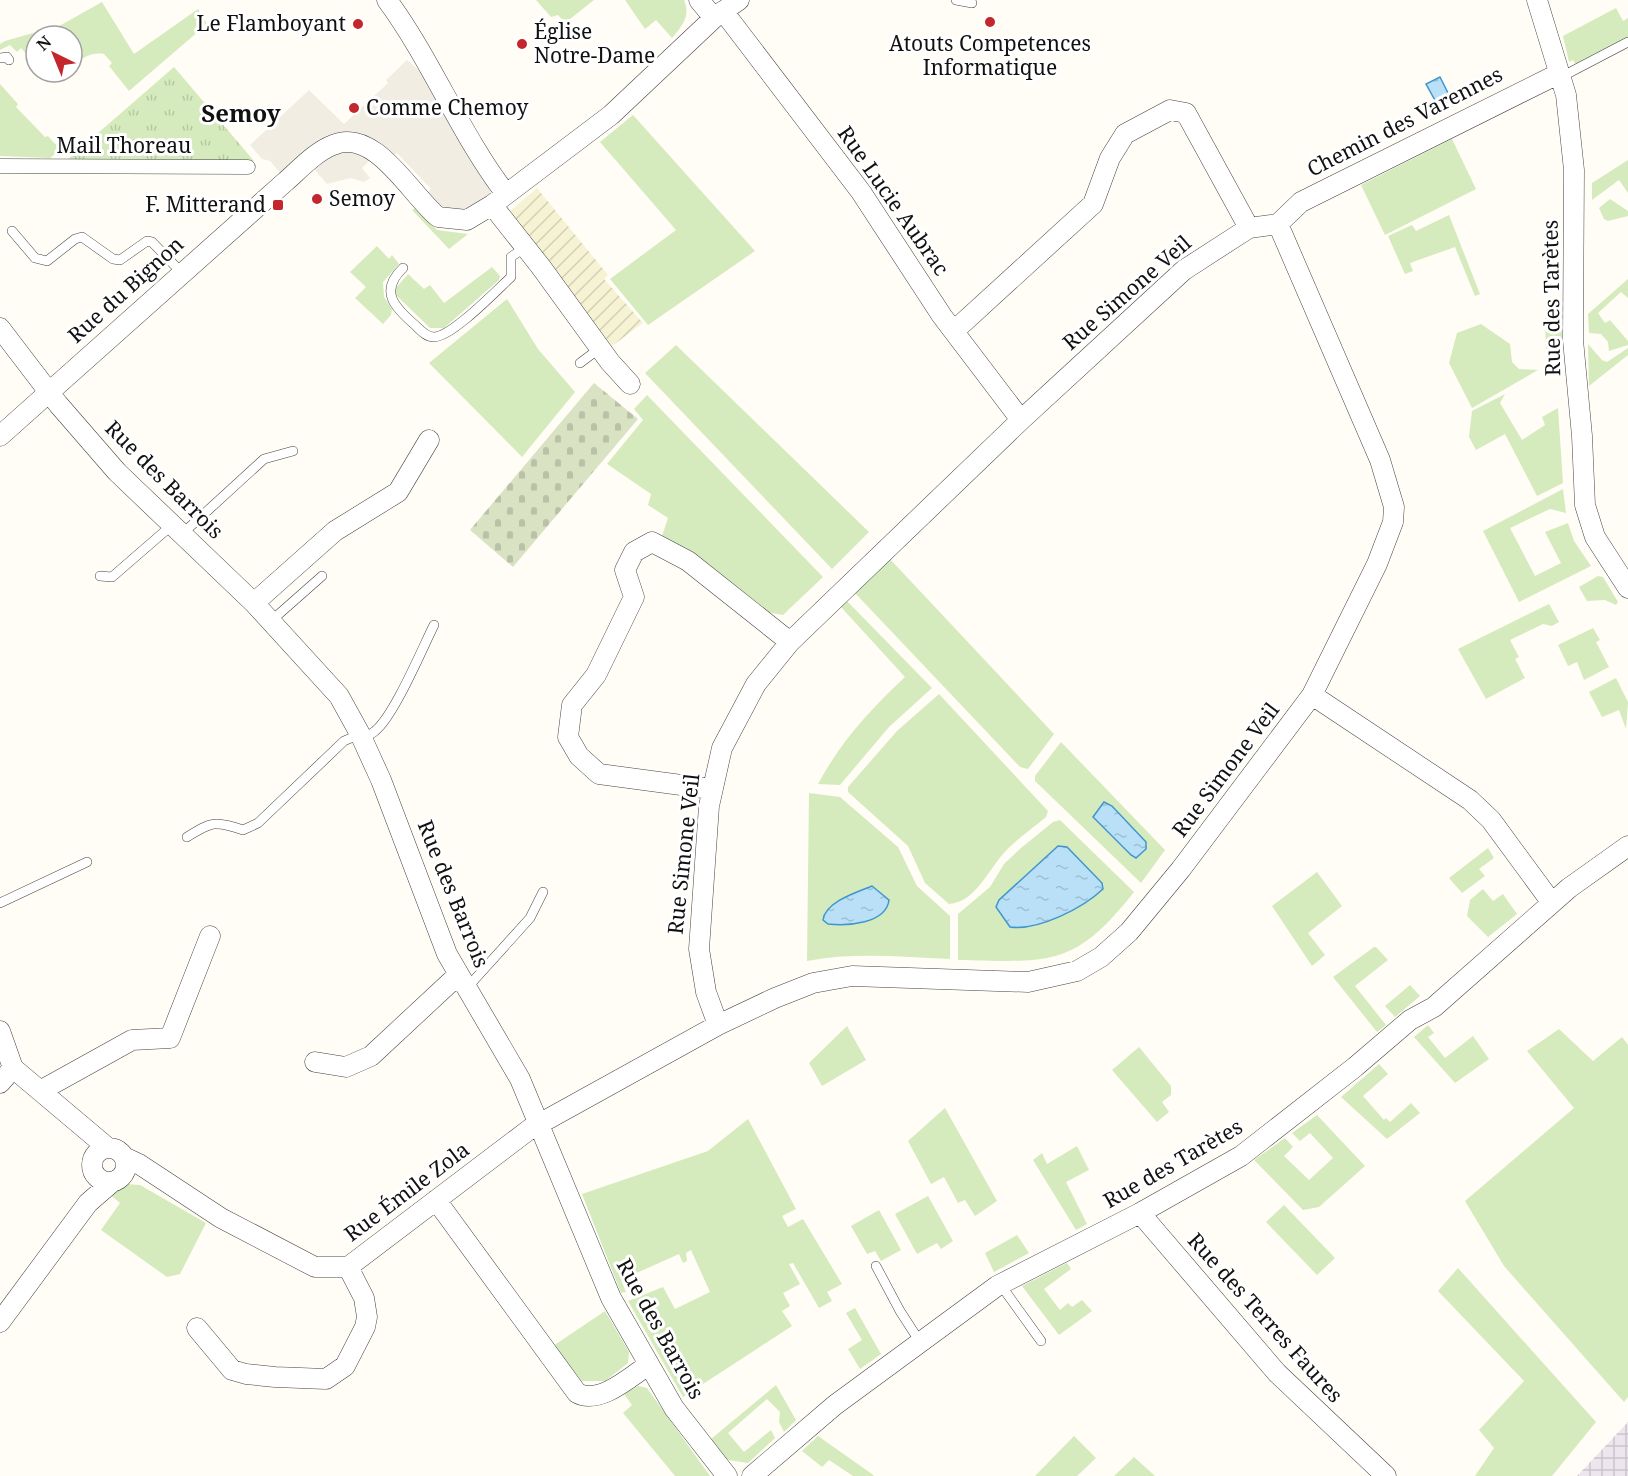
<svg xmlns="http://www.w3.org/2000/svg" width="1628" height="1476" font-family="'Noto Serif',serif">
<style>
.industrial{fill:url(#industrial-grid)}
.farmland{fill:url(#farmland-furrows)}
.grass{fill:#d5ebbd}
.cemetery{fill:url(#cemetery-stones)}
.park{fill:url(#park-tufts)}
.plaza{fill:#f1ede2}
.water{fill:url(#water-ripples);stroke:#3f96cf;stroke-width:1.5}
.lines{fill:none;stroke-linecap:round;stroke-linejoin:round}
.service-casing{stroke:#444;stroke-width:10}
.pedestrian-casing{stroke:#444;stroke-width:15}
.minor-casing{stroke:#444;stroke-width:21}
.service{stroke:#fff;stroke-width:9}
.pedestrian{stroke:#fff;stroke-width:14}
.minor{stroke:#fff;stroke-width:20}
.poi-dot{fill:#c4262e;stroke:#fff;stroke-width:2}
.labels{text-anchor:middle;stroke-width:6;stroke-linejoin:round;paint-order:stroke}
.poi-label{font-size:21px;fill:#111;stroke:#fff;text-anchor:start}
.street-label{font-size:21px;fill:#111;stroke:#fff}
.quarter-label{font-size:24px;font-weight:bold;fill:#111;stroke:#fff}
</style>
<defs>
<pattern id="industrial-grid" width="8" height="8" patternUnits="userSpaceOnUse" patternTransform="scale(1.5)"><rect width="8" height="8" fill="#eee6ef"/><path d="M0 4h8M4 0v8" fill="none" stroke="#cbc4cc"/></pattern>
<pattern id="farmland-furrows" width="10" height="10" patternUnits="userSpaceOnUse" patternTransform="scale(1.5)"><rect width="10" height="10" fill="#f6f3d4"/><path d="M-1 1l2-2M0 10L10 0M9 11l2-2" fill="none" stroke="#d2cfb5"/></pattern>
<pattern id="cemetery-stones" width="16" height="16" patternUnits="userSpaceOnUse" patternTransform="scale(1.5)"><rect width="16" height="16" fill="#d9e3c4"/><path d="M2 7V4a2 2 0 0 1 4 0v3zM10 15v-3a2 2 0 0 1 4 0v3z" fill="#b9c2a7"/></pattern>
<pattern id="park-tufts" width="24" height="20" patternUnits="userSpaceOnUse" patternTransform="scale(1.5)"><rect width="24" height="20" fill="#d5ebbd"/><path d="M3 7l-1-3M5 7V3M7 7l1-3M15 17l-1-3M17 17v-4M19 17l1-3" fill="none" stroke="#b6c8a1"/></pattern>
<pattern id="water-ripples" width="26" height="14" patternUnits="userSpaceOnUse" patternTransform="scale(1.5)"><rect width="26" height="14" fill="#b9e0f7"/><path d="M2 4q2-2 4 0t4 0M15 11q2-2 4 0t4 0" fill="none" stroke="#9ebfd3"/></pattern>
</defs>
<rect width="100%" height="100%" fill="#fffdf5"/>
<path class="industrial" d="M 1628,1422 L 1628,1476 L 1577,1476 Z"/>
<path class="farmland" d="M 537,188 L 608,275 L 604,279 L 643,323 L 612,346 L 509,212 Z"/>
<path class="grass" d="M 536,0 L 594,0 L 565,23 L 558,15 L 551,17 Z
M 625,0 L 684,0 C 691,16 682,26 672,38 L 656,20 L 645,29 Z
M 102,2 L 134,54 L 198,9 L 207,24 L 129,91 L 109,66 L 112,63 L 104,54 C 90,52 82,58 72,67 L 72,36 L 36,36 L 36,64 L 21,48 L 17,52 L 10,45 L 0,50 L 0,44 L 5,41 L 61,25 Z
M 1616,8 L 1623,21 L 1628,18 L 1628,38 L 1576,65 L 1573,60 L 1569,62 L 1563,36 Z
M 0,84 L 18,104 L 16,107 L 45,137 L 48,136 L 55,144 L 64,139 L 70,143 L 50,158 L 0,156 Z
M 633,115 L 755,251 L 648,325 L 610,279 L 676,230 L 600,142 Z
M 1452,139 L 1476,189 L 1385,235 L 1361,185 Z
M 1628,160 L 1628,193 L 1619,180 L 1592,200 L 1592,183 Z
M 1610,199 L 1628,211 L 1628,216 L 1608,221 L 1604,219 L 1599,208 Z
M 415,208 L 437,230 L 468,234 L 449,249 L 412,210 Z
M 1449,215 L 1480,294 L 1475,296 L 1455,247 L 1410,263 L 1413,271 L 1405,274 L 1388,236 L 1412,225 L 1416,231 Z
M 377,246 L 389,259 L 392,255 L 399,264 L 383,282 L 384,297 L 392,309 L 391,315 L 383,324 L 355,298 L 366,287 L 350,272 Z
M 492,267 L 500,276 L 499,280 L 444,328 L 430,328 L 396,295 L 396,288 L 408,274 L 424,289 L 430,285 L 444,303 Z
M 1628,279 L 1628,298 L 1621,292 L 1598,313 L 1605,323 L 1610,320 L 1628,341 L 1628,345 L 1609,351 L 1608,342 L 1601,334 L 1589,333 L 1588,314 Z
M 507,299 L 538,349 L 575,392 L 522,457 L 429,363 Z
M 1562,310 L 1562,347 L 1546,349 L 1545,318 Z
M 1481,324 L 1510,344 L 1512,362 L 1519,369 L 1538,370 L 1472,408 L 1449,363 L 1457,333 Z
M 1588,344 L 1602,360 L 1607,362 L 1628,348 L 1628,355 L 1589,386 Z
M 676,345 L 869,532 L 832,569 L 645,373 Z
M 1505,394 L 1500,403 L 1522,440 L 1545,425 L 1542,417 L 1558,408 L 1563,483 L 1537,496 L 1505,434 L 1476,450 L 1469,437 L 1472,411 Z
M 647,395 L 823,577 L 783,615 L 760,611 L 664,540 L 662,536 L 668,518 L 648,505 L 651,494 L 607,464 L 643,420 L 634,409 Z
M 1563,489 L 1566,513 L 1550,509 L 1510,528 L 1535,576 L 1561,563 L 1545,532 L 1568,523 L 1574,541 L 1591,566 L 1519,602 L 1483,531 Z
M 889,558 L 1054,734 L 1028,769 L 1020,767 L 854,592 Z
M 1598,576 L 1603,577 L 1618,602 L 1616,605 L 1605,600 L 1587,601 L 1579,587 Z
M 846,600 L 932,688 L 889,727 L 840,785 L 818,784 C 841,741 870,710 905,677 L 840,606 Z
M 1549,604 L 1559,622 L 1552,626 L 1543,624 L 1510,640 L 1519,657 L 1515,659 L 1525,678 L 1486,699 L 1458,649 Z
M 1593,628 L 1600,640 L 1596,642 L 1609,667 L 1584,680 L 1577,662 L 1568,666 L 1558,645 Z
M 1616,678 L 1628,702 L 1626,729 L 1619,710 L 1602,717 L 1589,692 Z
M 939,694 L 1048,811 L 1046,817 C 1032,829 1015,840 1003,854 C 987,872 975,902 949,904 L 925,883 L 908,846 L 848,792 L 848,787 L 897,731 Z
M 1061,742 L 1165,850 L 1141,883 L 1035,781 L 1035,776 Z
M 809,793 L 840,797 L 898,847 L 917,886 L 950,916 L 950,959 C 902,957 854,952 807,961 Z
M 1060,820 L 1134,892 C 1074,968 1050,962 958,960 L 958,914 L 990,887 L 1004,864 L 1021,848 L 1053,822 Z
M 1488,848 L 1494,858 L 1479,869 L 1485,876 L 1462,893 L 1449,878 Z
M 1317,872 L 1342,906 L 1308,933 L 1325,955 L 1312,966 L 1272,906 Z
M 1483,889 L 1493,901 L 1503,894 L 1517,914 L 1488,937 L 1467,916 L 1470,900 Z
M 1374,947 L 1376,947 L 1388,960 L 1355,986 L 1386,1025 L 1377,1032 L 1333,977 Z
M 1410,985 L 1420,996 L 1395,1017 L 1385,1006 Z
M 1428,1025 L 1434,1033 L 1428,1037 L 1445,1058 L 1473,1036 L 1489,1059 L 1455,1083 L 1414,1037 Z
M 847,1026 L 866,1060 L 822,1086 L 809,1063 Z
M 1559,1029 L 1593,1061 L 1622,1037 L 1628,1045 L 1628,1397 L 1624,1402 L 1504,1266 L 1465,1201 L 1574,1108 L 1527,1051 Z
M 1139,1047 L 1171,1086 L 1171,1095 L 1162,1102 L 1169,1112 L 1157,1122 L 1112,1070 Z
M 1379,1064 L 1388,1074 L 1363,1096 L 1384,1120 L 1386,1118 L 1390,1122 L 1411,1103 L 1420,1113 L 1387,1139 L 1341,1097 Z
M 945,1108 L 997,1201 L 975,1216 L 965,1200 L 958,1203 L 944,1177 L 931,1184 L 908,1141 Z
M 1317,1115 L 1365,1166 L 1319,1207 L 1303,1210 L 1254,1160 L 1285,1138 L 1293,1147 L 1284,1156 L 1309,1180 L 1333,1158 L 1310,1133 L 1300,1141 L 1292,1133 Z
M 748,1119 L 796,1209 L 782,1216 L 788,1227 L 803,1219 L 842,1284 L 827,1292 L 832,1301 L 819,1308 L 793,1263 L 789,1264 L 800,1284 L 783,1293 L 790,1306 L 782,1311 L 792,1326 L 683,1397 L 628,1301 L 663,1287 L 675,1309 L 710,1292 L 691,1250 L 686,1253 L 687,1261 L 683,1263 L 679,1254 L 621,1280 L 626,1292 L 621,1293 L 582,1194 L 708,1151 Z
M 1077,1146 L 1089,1170 L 1066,1182 L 1087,1224 L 1076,1230 L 1033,1160 L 1042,1153 L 1047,1164 Z
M 125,1184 L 140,1185 L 206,1223 L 180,1274 L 167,1277 L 101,1230 L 120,1203 L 108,1193 Z
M 928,1196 L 953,1241 L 941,1249 L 937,1243 L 917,1254 L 895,1214 Z
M 1284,1205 L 1335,1258 L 1317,1275 L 1266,1222 Z
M 879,1210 L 901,1250 L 881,1261 L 875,1251 L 867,1254 L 851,1226 Z
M 1017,1235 L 1029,1253 L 994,1272 L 985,1253 Z
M 1067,1263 L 1071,1269 L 1044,1289 L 1060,1310 L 1068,1303 L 1072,1307 L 1082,1300 L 1092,1311 L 1059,1335 L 1022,1286 Z
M 1458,1268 L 1596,1422 L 1552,1476 L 1475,1476 L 1494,1448 L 1479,1430 L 1524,1381 L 1438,1291 Z
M 855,1308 L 881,1354 L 860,1369 L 848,1349 L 862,1340 L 846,1313 Z
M 605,1311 L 629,1352 L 628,1363 L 605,1381 L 582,1381 L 553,1346 Z
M 776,1385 L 796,1420 L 784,1432 L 779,1422 L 780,1412 L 767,1399 L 728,1433 L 744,1452 L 771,1430 L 775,1438 L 748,1463 L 728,1460 L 711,1439 Z
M 638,1386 L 647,1388 L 710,1476 L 675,1476 L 623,1413 L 632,1405 L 624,1394 Z
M 818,1436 L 872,1474 L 874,1476 L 853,1476 L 829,1460 L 822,1467 L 802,1451 Z
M 1074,1436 L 1096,1458 L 1077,1476 L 1035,1476 Z
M 1134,1457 L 1155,1476 L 1114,1476 Z"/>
<path class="cemetery" d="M 594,383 L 638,419 L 513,567 L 470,530 Z"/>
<path class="park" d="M 174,67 L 254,161 L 67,160 Z"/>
<path class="plaza" d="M 407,60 L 428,78 L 488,177 L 491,196 L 474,208 L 457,211 L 442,207 L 426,194 L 431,189 L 397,153 L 392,156 L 372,138 L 362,135 L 282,175 L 270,161 L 262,159 L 250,145 L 309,90 L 344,124 L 388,83 L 386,80 Z
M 346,150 L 372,158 L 362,168 L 370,178 L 364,182 L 351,178 L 327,184 L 313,168 L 325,159 Z"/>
<path class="water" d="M 1440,77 L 1454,105 L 1441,111 L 1426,84 Z
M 1104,802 L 1112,806 L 1146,842 L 1146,849 L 1136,858 L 1131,855 L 1093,817 Z
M 1058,846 L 1067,847 L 1102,883 L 1103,889 C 1083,908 1038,931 1010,927 L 996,907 L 999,900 Z
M 872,886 L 889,900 C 886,924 847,926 828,924 L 823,920 C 825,902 857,892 872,886 Z"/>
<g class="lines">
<g class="service-casing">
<path id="service" d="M 956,0 L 972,3
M 0,58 L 7,57 L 9,60
M 1561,77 L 1628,42
M 12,231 L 35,258 L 47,261 L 75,239 L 82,237 L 113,259 L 120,260 L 147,241 L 152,242 L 182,273
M 403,268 C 379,291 394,307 415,325 C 420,330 426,337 434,337 C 452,337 497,290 511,277 L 511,257 L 524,248
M 580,363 L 600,348
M 182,534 L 264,459 L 293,451
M 100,576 L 112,577 L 172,525
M 271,621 L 322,576
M 362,738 C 366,736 372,734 375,731 C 394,716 422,649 434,625
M 187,837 C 211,822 215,820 243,830 L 258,823 L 344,741 L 360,734
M 0,903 L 87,862
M 466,989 L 530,918 L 543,892
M 876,1266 L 900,1311 L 920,1342
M 1000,1284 L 1041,1341"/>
</g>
<g class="pedestrian-casing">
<path id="pedestrian" d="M 0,166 L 248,167"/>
</g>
<g class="minor-casing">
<path id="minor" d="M 387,0 C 432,61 460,134 506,194
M 699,0 L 714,18
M 1537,0 L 1566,95 L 1574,170 L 1573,340 L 1582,436 L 1585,505 L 1595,537 L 1628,588
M 723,11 L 861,192 L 942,316 L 1021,420
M 492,205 L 541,267 L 610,362 L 630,384
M 1278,224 L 1301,202 L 1560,73
M 0,328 L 58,404 L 117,472 L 254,603 L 339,696 L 360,734 L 381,780 L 447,954 L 520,1079 L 611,1298 L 674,1408 L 727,1476
M 954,331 L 1093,204 L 1110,158 L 1125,134 L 1170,110 L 1186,113 L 1249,228
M 0,436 L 285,182 C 300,169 315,152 333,145 C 375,127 410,194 438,217 L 467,220 L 492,205 L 611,115 L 714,18 L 739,0
M 254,603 L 335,531 L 398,492 L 429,440
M 1312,695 L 1470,800 L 1491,820 L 1552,903
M 711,789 L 599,774 L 579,756 L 568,737 L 572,705 L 596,675 L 634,597 L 625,570 L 634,552 L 652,542 L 688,561 L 790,642
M 718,1025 L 706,992 L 699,949 L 709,806 L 722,748 L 756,684 L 790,642 L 1021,420 L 1184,270 L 1249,228 L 1278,224
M 0,1031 L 13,1068 L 108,1148
M 315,1062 L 346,1067 L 371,1056 L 458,975
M 0,1083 L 13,1068
M 40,1091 L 132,1040 L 170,1038 L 210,936
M92 1165a17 17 0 1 1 34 0a17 17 0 1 1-34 0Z
M 124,1157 L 139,1164 L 221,1218 L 315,1267 L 348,1267 L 530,1129 L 718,1025 L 775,998 L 813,983 L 852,976 L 1028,982 L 1077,971 L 1101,957 L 1129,932 L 1181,869 L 1312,695 L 1377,564 L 1393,522 L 1394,507 L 1380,460 L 1278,224
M 436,1200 L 577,1393 C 599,1405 629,1378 648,1365
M 1140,1213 L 1277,1373 L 1386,1476
M 0,1322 L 88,1203 L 111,1183
M 197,1328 L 232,1370 L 246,1374 L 275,1377 L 326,1379 L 345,1366 L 365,1327 L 367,1317 L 364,1298 L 348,1267
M 752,1476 L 835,1405 L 997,1286 L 1140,1213 L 1241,1156 L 1355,1067 L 1410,1020 L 1434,1007 L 1569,888 L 1628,846"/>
</g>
<use href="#service" class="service"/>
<use href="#pedestrian" class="pedestrian"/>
<use href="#minor" class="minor"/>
</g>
<g class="poi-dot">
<circle cx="990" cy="22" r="6"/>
<circle cx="358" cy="24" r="6"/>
<circle cx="522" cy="44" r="6"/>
<circle cx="354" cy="108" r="6"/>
<circle cx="317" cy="199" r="6"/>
<rect x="272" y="199" width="12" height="12" rx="3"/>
</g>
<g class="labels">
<g class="poi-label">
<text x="346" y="31" text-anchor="end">Le Flamboyant</text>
<text x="534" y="39">Église<tspan x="534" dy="24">Notre-Dame</tspan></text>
<text x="990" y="51" text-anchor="middle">Atouts Competences<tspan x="990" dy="24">Informatique</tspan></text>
<text x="366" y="115">Comme Chemoy</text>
<text x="329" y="206">Semoy</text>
<text x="266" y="212" text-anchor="end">F. Mitterand</text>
</g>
<g class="street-label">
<text transform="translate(1405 122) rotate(-27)" y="7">Chemin des Varennes</text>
<text x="124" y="153">Mail Thoreau</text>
<text transform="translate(893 201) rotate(55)" y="7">Rue Lucie Aubrac</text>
<text transform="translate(126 290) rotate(-42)" y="7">Rue du Bignon</text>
<text transform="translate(1127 293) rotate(-41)" y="7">Rue Simone Veil</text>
<text transform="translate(1552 298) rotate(-91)" y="7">Rue des Tarètes</text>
<text transform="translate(164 480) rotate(45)" y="7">Rue des Barrois</text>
<text transform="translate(1226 770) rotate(-53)" y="7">Rue Simone Veil</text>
<text transform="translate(684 854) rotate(-84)" y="7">Rue Simone Veil</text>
<text transform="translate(453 894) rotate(68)" y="7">Rue des Barrois</text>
<text transform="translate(1173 1164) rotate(-30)" y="7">Rue des Tarètes</text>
<text transform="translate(407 1192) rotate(-37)" y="7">Rue Émile Zola</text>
<text transform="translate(1265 1318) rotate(48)" y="7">Rue des Terres Faures</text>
<text transform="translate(660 1329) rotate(61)" y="7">Rue des Barrois</text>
</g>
<g class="quarter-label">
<text x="241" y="122">Semoy</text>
</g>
</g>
<g transform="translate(54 54) rotate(317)"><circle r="28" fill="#ffffff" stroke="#a0a0a0" stroke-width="1.5"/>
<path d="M0-4.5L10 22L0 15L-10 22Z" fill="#c4262e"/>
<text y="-9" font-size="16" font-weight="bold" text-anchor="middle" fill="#111111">N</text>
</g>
</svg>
